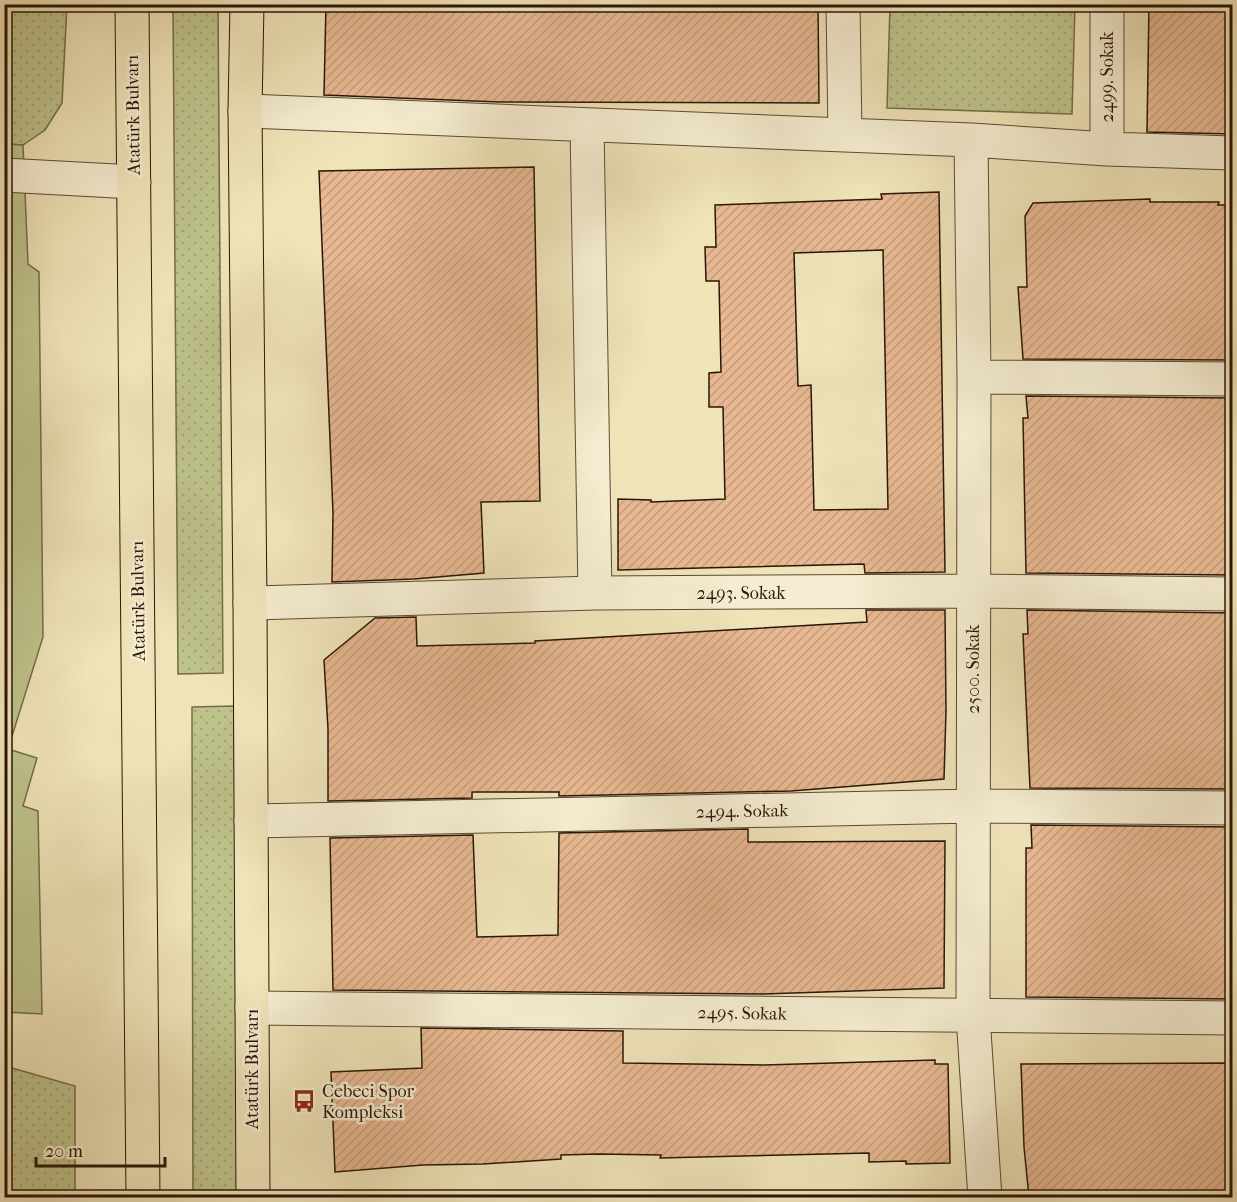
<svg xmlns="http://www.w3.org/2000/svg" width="1237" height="1202" font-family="'IM FELL French Canon',serif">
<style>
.grass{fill:url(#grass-dots);stroke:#746c49;stroke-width:1.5}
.garden{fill:#bec28b;stroke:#746c49;stroke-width:1.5}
.building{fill:url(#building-hatch);stroke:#2b1607;stroke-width:1.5;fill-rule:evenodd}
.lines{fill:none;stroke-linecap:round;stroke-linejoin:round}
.minor-casing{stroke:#5c4933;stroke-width:35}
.major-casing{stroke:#2b1607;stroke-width:35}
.minor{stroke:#f5edd1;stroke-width:33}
.major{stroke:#efe3b8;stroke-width:33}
.labels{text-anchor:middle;stroke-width:5;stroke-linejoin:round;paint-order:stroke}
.street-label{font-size:18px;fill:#2b1607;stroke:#f5edd1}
.poi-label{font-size:18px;fill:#2b1607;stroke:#f5edd1;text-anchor:start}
</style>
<defs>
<pattern id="grass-dots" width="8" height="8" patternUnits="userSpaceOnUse" patternTransform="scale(1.5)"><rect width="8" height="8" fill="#bec28b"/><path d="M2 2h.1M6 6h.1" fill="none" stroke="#a3a676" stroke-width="1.8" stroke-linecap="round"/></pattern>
<pattern id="building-hatch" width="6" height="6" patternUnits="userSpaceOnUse" patternTransform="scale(1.5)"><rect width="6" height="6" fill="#e7b891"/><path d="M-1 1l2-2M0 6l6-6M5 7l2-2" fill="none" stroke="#c69d7c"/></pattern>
</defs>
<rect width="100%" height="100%" fill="#efe3b8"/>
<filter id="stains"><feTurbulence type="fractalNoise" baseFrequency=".00333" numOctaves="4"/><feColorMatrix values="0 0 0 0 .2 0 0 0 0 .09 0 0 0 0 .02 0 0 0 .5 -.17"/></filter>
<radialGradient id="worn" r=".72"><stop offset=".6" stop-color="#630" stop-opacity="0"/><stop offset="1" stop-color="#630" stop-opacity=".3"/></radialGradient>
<path class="grass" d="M 4,5 L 67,5 L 62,103 L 45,130 L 23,145 L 5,144 Z
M 173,5 L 218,5 L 223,673 L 178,674 Z
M 890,5 L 1075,5 L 1072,114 L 887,108 Z
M 234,706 L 238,1197 L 193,1197 L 192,707 Z
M 5,1066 L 75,1086 L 75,1197 L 5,1197 Z"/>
<path class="garden" d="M 4,144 L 23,145 L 28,264 L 39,272 L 43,637 L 8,749 L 37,758 L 23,806 L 38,811 L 42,1014 L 4,1012 Z"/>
<path class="building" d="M 326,4 L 818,4 L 819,103 L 499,102 L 324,95 Z
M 1149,4 L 1233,4 L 1233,134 L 1147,132 Z
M 534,167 L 540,501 L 481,502 L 484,573 L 414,579 L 332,582 L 333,513 L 319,171 Z
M 939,192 L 945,572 L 865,573 L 864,564 L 618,570 L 618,499 L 651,500 L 651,502 L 725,499 L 723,407 L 709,407 L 709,373 L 721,372 L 719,281 L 706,281 L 705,247 L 716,247 L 715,205 L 882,199 L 881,194 ZM 883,250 L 888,509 L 814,510 L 811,385 L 798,386 L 794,253 Z
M 1150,199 L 1150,202 L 1219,202 L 1218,205 L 1233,205 L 1233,360 L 1023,359 L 1018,287 L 1027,287 L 1025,216 L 1033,203 Z
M 1026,396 L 1233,398 L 1233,575 L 1026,573 L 1023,418 L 1028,418 Z
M 866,610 L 945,610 L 946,711 L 944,779 L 791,791 L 559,796 L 559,792 L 472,792 L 472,798 L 328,801 L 328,729 L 324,660 L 375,618 L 416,617 L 417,646 L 535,643 L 535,641 L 867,622 Z
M 1027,610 L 1233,613 L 1233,789 L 1030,788 L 1023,634 L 1028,634 Z
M 1031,825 L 1233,827 L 1233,999 L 1026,997 L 1026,848 L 1032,848 Z
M 748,829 L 748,842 L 945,841 L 944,988 L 763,994 L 333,990 L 330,838 L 473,835 L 477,937 L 558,935 L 559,833 Z
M 421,1028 L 623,1031 L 623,1063 L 764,1065 L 935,1060 L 935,1064 L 948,1064 L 950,1163 L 906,1164 L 906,1161 L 869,1162 L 869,1153 L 660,1158 L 661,1155 L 598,1154 L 561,1155 L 561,1159 L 483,1164 L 423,1165 L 335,1172 L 331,1072 L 422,1068 Z
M 1233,1063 L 1233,1197 L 1029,1197 L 1024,1147 L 1021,1064 Z"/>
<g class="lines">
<g class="minor-casing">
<path id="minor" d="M 843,4 L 845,135
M 1107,4 L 1107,149
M 245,111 L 971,140 L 1107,149 L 1232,153
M 587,126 L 595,593
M 971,140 L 974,377 L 973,1016 L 985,1198
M 4,175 L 134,182
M 974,377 L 1232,379
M 250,603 L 595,593 L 972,591 L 1232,594
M 251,821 L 973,806 L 1232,808
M 252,1008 L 1232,1018"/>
</g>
<g class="major-casing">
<path id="major" d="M 132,4 L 143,1198
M 247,4 L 245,111 L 250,603 L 253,1198"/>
</g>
<use href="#minor" class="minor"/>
<use href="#major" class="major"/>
</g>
<defs>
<g id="bus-bare" transform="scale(1.8)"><path d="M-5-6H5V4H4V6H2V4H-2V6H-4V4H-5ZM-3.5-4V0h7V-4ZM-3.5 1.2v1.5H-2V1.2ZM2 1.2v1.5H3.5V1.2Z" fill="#8f2418" stroke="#f5edd1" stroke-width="2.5" paint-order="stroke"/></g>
</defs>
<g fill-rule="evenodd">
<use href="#bus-bare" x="304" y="1101"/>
</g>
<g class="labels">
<g class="street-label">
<text transform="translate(1107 77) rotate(-90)" y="6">2499. Sokak</text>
<text transform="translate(133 115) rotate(-91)" y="6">Atatürk Bulvarı</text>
<text x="741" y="599">2493. Sokak</text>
<text transform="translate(138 601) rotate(-91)" y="6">Atatürk Bulvarı</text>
<text transform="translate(973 669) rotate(-90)" y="6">2500. Sokak</text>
<text transform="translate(742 811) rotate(-1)" y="6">2494. Sokak</text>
<text transform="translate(742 1013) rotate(1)" y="6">2495. Sokak</text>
<text transform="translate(252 1069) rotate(-90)" y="6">Atatürk Bulvarı</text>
</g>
<g class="poi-label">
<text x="322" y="1097">Cebeci Spor<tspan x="322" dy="21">Kompleksi</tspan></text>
</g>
</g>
<rect width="1237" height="1202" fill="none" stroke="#efe3b8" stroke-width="24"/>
<rect x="6" y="6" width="1225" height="1190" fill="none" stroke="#2b1607" stroke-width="3"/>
<rect x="12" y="12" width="1213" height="1178" fill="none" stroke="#2b1607" stroke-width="1.5"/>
<path d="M36 1157v9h129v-9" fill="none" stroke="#2b1607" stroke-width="3"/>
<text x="45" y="1157" font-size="18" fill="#2b1607" stroke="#f5edd1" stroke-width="4.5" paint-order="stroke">20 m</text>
<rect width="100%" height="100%" filter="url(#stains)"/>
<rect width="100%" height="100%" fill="url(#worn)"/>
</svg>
